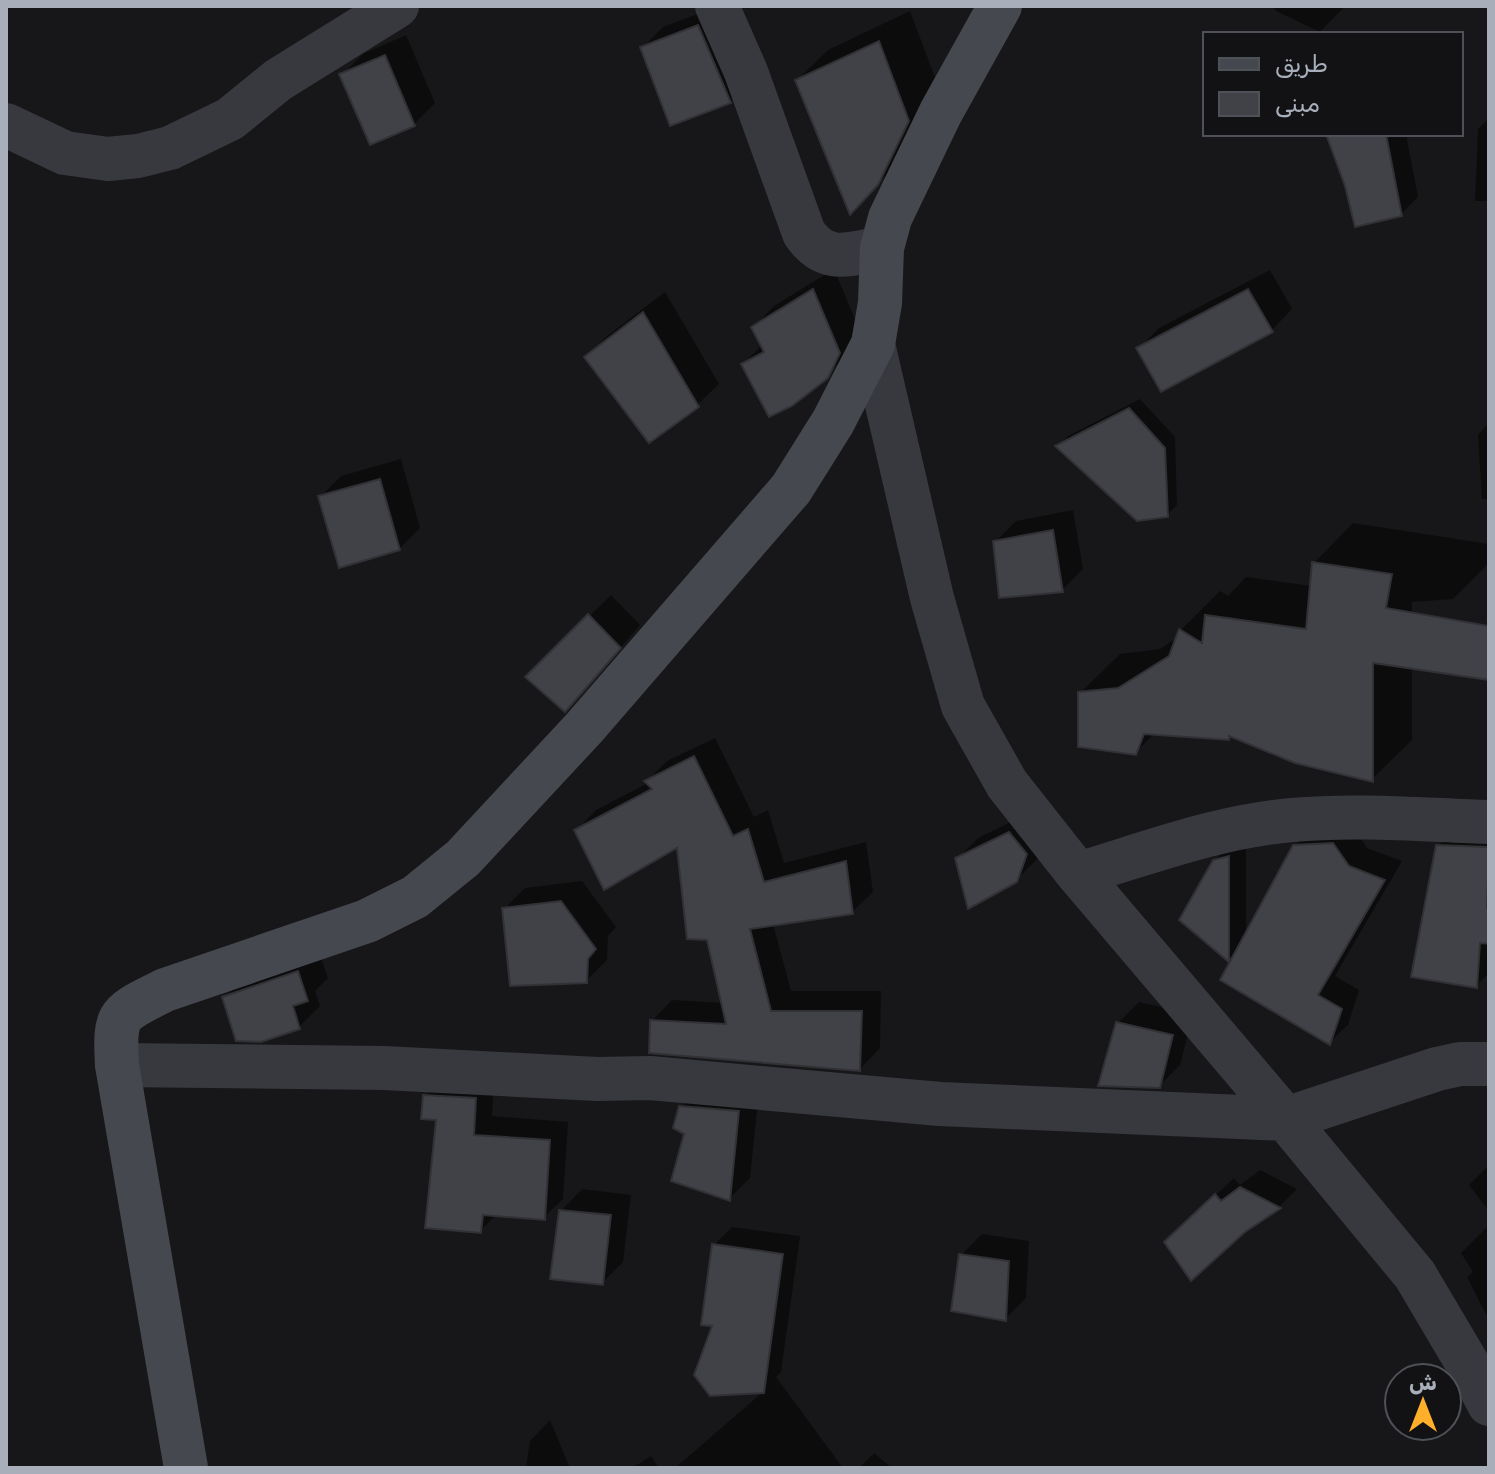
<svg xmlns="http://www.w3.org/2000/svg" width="1495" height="1474" font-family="Rubik,Vazirmatn,sans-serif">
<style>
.shadow{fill:#0007}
.building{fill:#414247;stroke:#313136;stroke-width:2}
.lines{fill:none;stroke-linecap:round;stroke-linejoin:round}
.street{stroke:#38393f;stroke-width:44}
.secondary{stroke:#46484f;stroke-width:44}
</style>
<rect width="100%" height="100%" fill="#17171a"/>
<path class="shadow" d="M 718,6 L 751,81 L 730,102 L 642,48 L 663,27 Z
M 1273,6 L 1345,6 L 1320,32 L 1276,11 Z
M 910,11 L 939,88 L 908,152 L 851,212 L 797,80 L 828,50 Z
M 406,35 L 435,103 L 414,124 L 342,75 L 363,54 Z
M 1489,118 L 1489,201 L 1475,201 L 1478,129 Z
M 1328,134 L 1406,134 L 1418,197 L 1401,214 L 1347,186 Z
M 834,269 L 860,331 L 848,354 L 826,376 L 743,364 L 762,345 L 753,328 L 774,306 Z
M 1270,270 L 1292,309 L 1272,330 L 1138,349 L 1159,328 Z
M 665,292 L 719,384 L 697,405 L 586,357 L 607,336 Z
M 1140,399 L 1175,437 L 1177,505 L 1167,515 L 1058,446 L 1068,436 Z
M 1489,423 L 1489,499 L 1482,499 L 1478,435 Z
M 401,459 L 420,528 L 399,549 L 320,497 L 341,476 Z
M 1073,510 L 1083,569 L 1062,590 L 995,542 L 1016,521 Z
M 1353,523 L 1489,544 L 1489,563 L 1453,599 L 1412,602 L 1412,740 L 1372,779 L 1231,735 L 1228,738 L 1155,733 L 1135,753 L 1080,693 L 1120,654 L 1160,649 L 1178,637 L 1181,630 L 1220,591 L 1228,596 L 1246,577 L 1312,586 L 1314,563 Z
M 611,595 L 640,625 L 586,688 L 528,677 Z
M 715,738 L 754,817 L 768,810 L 784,863 L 866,842 L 873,892 L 852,912 L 773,924 L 791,991 L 881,991 L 880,1048 L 860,1069 L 652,1021 L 672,1000 L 724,1003 L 708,939 L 679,845 L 576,831 L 596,810 L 648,783 L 647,781 L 667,761 Z
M 1031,812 L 1047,832 L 1037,859 L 1016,880 L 957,859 L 978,838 Z
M 1352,825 L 1367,848 L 1402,861 L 1335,976 L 1359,990 L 1348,1025 L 1329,1043 L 1237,950 L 1229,959 L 1214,861 L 1233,842 L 1246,839 L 1246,936 L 1294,846 L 1314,827 Z
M 1459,825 L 1489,826 L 1489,973 L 1476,986 L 1438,846 Z
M 582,881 L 616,927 L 608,936 L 607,960 L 586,981 L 504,909 L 525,888 Z
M 319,951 L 328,978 L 315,991 L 320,1006 L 299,1027 L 224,998 L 245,977 Z
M 1139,1002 L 1193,1014 L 1180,1065 L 1159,1086 L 1118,1023 Z
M 444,1077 L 494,1080 L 492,1116 L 568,1122 L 563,1199 L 544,1217 L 497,1214 L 480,1231 L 438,1118 L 425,1096 Z
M 702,1085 L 759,1091 L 750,1178 L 729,1199 L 681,1107 Z
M 1489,1165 L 1489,1211 L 1469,1185 Z
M 1260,1170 L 1297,1189 L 1280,1206 L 1244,1230 L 1185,1224 L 1234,1178 L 1240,1185 Z
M 582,1189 L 631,1195 L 623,1262 L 602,1283 L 561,1211 Z
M 1489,1225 L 1489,1320 L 1467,1277 L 1473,1272 L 1461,1253 Z
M 732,1227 L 800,1236 L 781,1372 L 776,1377 L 843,1468 L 675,1468 L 764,1391 L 715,1324 L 714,1245 Z
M 982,1234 L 1029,1241 L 1026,1298 L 1005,1319 L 961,1255 Z
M 550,1420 L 570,1468 L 526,1468 L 530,1441 Z
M 874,1453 L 892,1468 L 859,1468 Z
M 651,1456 L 659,1468 L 632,1468 Z"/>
<path class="building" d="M 698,25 L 731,103 L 670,126 L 640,47 Z
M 879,41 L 909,121 L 878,185 L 850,215 L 795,80 Z
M 385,55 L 415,126 L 370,145 L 339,74 Z
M 1326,134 L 1386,134 L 1402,216 L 1355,227 L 1345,186 Z
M 813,289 L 840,353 L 828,378 L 792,406 L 769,417 L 741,364 L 764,352 L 751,327 Z
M 1248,289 L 1273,332 L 1161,392 L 1136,348 Z
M 643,312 L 699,407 L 649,443 L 584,357 Z
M 1129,408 L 1165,448 L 1168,517 L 1137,521 L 1055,446 Z
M 380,479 L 400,550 L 339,568 L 318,496 Z
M 1053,530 L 1063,592 L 999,598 L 993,541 Z
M 1312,562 L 1392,574 L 1386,608 L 1489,626 L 1489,680 L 1373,663 L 1373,782 L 1295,763 L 1229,736 L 1229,740 L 1144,734 L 1136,755 L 1078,747 L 1078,692 L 1118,688 L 1169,656 L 1179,629 L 1202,643 L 1205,615 L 1306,629 Z
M 588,614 L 621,648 L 565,712 L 525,677 Z
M 694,756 L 733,836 L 748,829 L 764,882 L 846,861 L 853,914 L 750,929 L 771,1011 L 862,1011 L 860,1071 L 649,1053 L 650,1020 L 726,1024 L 707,940 L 687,939 L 677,848 L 604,890 L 574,830 L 652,789 L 644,781 Z
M 1009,832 L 1027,854 L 1017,882 L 968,909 L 955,858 Z
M 1333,843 L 1349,866 L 1385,880 L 1318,995 L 1342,1009 L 1330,1045 L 1220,980 L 1293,845 Z
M 1436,845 L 1489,847 L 1487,908 L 1489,909 L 1489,944 L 1480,943 L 1477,988 L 1411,977 Z
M 1229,856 L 1229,962 L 1179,920 L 1213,860 Z
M 561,901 L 596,949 L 588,959 L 587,983 L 510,986 L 502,908 Z
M 298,971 L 308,1001 L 293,1006 L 300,1029 L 261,1042 L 236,1041 L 222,997 Z
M 1116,1022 L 1173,1035 L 1160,1088 L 1098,1086 Z
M 423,1095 L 476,1098 L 474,1135 L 550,1140 L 545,1220 L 483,1215 L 481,1233 L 425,1228 L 436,1120 L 421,1119 Z
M 679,1106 L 739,1111 L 730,1201 L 671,1181 L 684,1134 L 673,1128 Z
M 1240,1187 L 1281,1208 L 1245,1232 L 1191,1281 L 1164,1242 L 1215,1194 L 1221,1201 Z
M 559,1210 L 611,1215 L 603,1285 L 550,1279 Z
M 712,1244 L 783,1254 L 764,1393 L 710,1396 L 694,1375 L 712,1326 L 701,1325 Z
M 959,1254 L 1009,1261 L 1006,1321 L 951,1311 Z"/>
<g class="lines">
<path class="street" d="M 717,6 L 746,72 L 804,233 C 826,265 849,254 882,248
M 6,125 L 65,153 L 108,159 L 138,156 L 170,148 L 230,119 L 278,80 L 397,6
M 1078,874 C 1148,853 1219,826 1292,820 C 1357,814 1424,820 1489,822
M 1489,1064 L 1460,1064 L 1437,1069 L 1286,1119 L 1415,1275 L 1470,1368 L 1489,1404
M 117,1065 L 384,1068 L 597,1079 L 650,1078 L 940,1104 L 1286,1119 L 1078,874 L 1007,784 L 963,706 L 932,598 L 873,344"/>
<path class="secondary" d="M 186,1468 L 117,1065 C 114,1011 118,1014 165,990 L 367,921 L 415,897 L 436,880 L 463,858 L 584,728 L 791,489 L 833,422 L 873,344 L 880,303 L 882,248 L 890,218 L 941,112 L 1000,6"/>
</g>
<rect width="1495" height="1474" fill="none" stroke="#a8afbb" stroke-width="16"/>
<rect x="1203" y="32" width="260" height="104" fill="#121215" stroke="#4e5157" stroke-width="2"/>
<rect x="1219" y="58" width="40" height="12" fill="#46484f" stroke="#4e5157" stroke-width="2"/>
<text x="1275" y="72" font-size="24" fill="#a8afbb">طريق</text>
<rect x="1219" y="92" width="40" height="24" fill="#414247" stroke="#4e5157" stroke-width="2"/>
<text x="1275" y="112" font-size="24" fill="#a8afbb">مبنى</text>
<g transform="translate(1423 1402)"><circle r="38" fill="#121215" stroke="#4e5157" stroke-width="2"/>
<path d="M0-6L14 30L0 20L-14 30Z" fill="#ffaf2a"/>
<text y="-12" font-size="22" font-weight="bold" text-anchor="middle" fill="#a8afbb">ش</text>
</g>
</svg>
